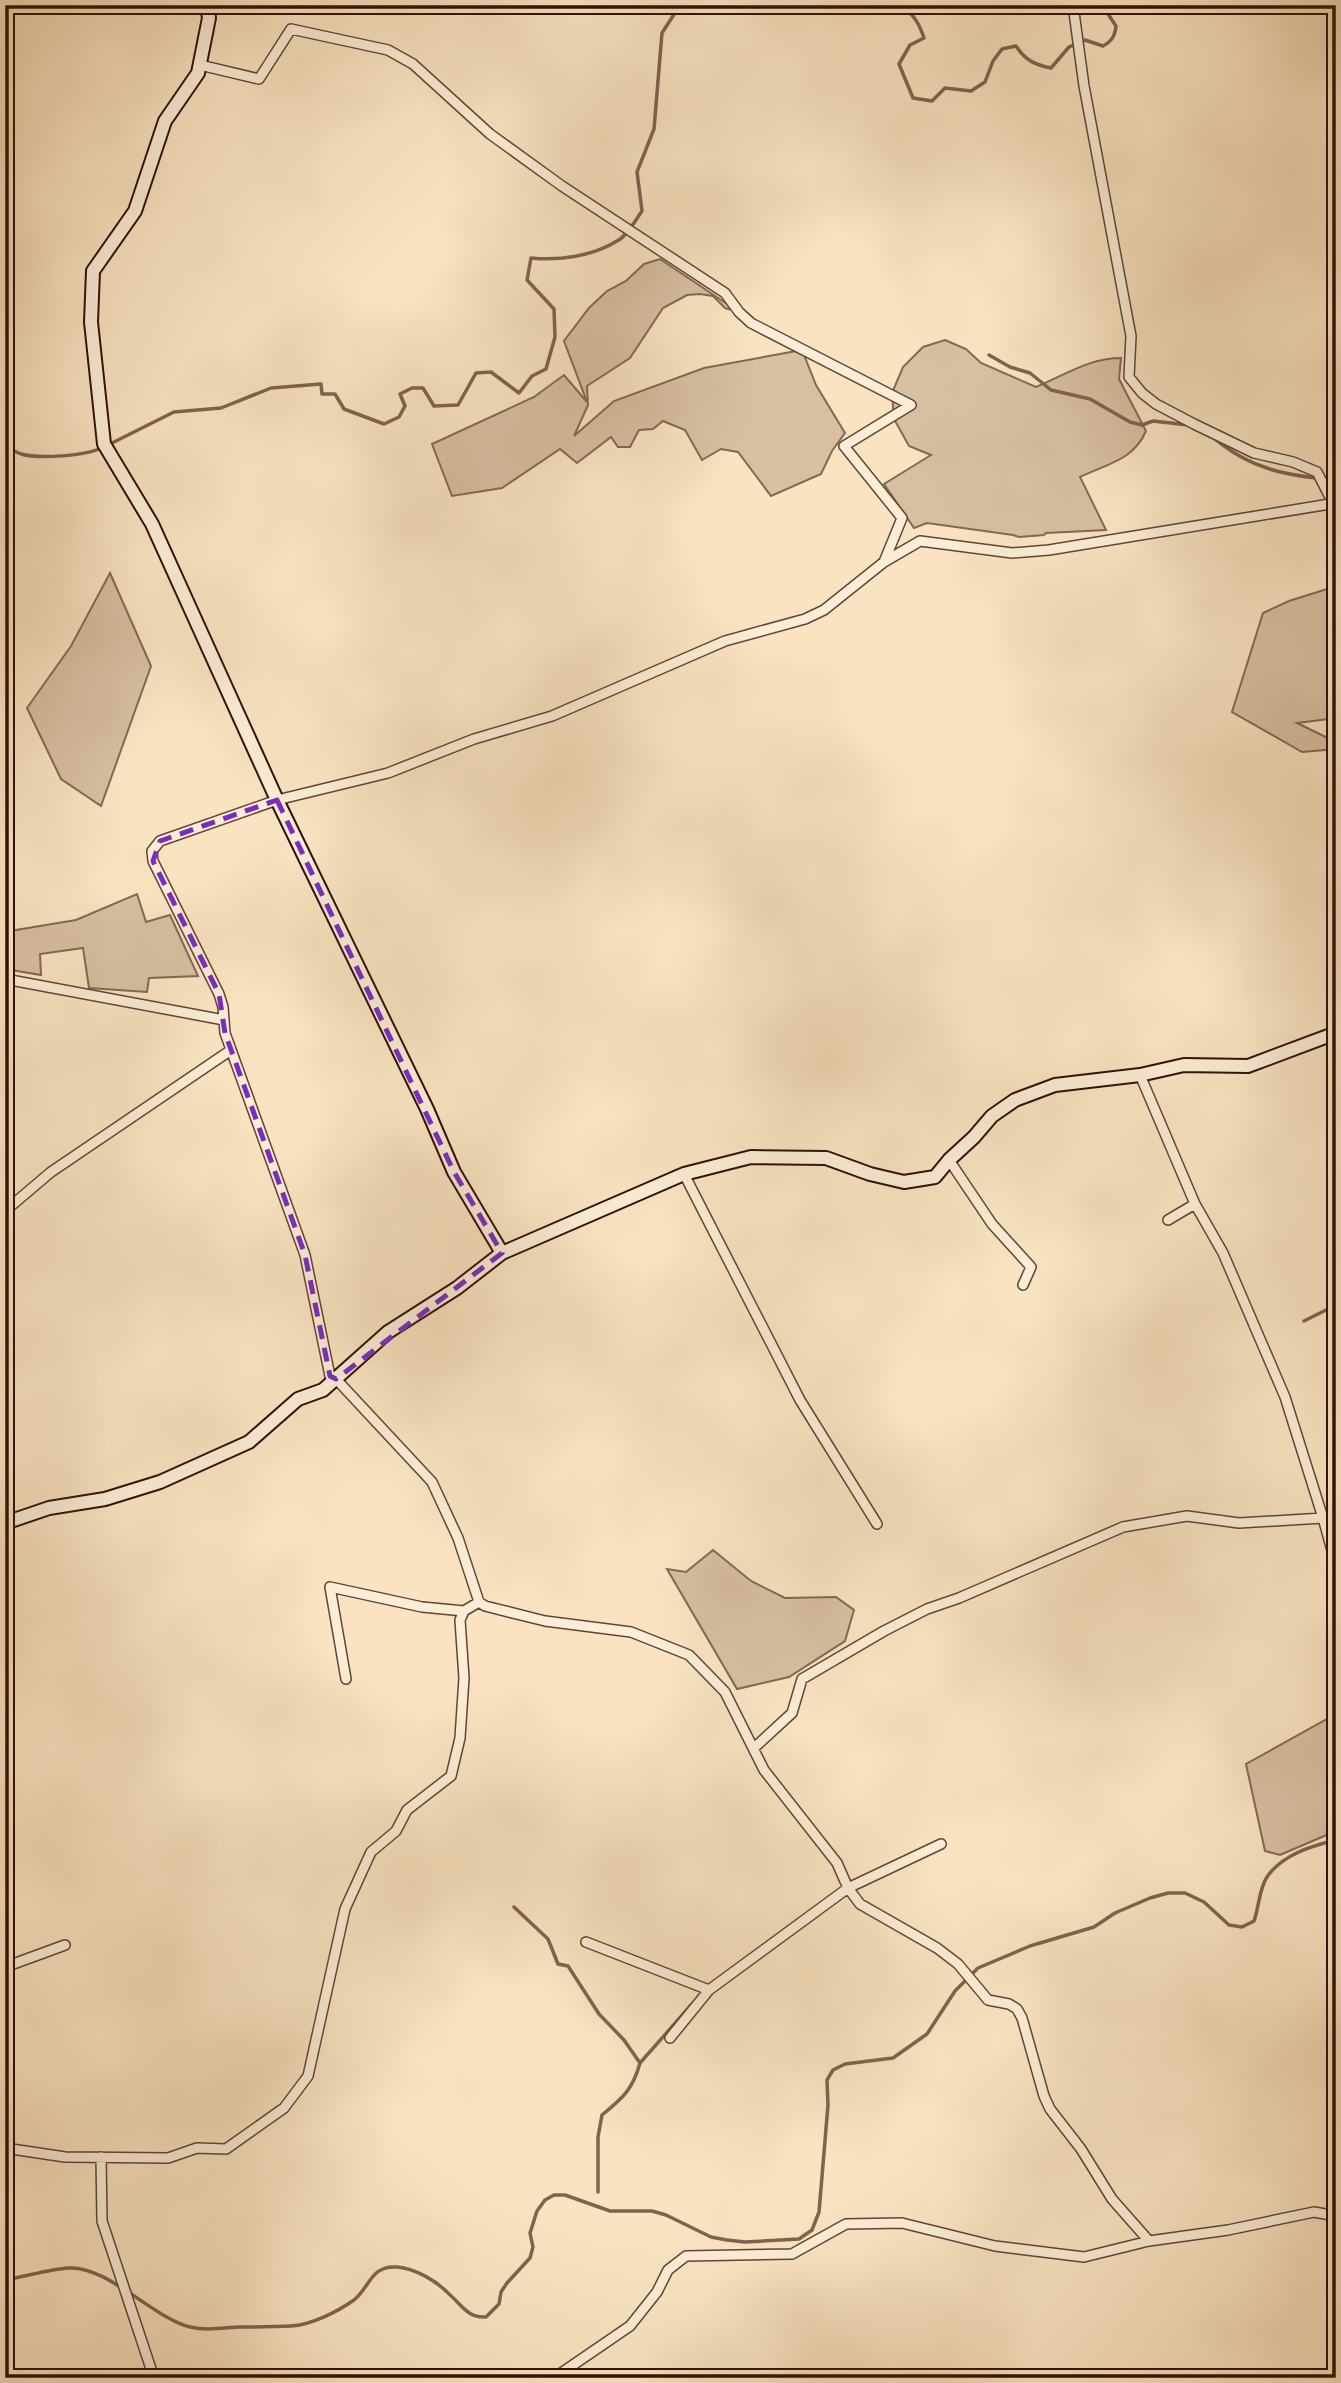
<svg xmlns="http://www.w3.org/2000/svg" width="1341" height="2383" font-family="'IM FELL Double Pica',serif">
<style>
.green{fill:#d7bfa1;stroke:#846852;stroke-width:2}
.lines{fill:none;stroke-linecap:round;stroke-linejoin:round}
.stream{stroke:#80634e;stroke-width:3.5}
.street-casing{stroke:#634532;stroke-width:12}
.secondary-casing{stroke:#311003;stroke-width:16}
.street{stroke:#fbedd7;stroke-width:9}
.secondary{stroke:#fbedd7;stroke-width:12}
.marked{fill:none;stroke:#7b2cbf;stroke-width:5;stroke-dasharray:14 9;stroke-linejoin:round}
</style>
<rect width="100%" height="100%" fill="#f9e3c1"/>
<filter id="stains"><feTurbulence type="fractalNoise" baseFrequency=".00286" numOctaves="4"/><feColorMatrix values="0 0 0 0 .2 0 0 0 0 .09 0 0 0 0 .02 0 0 0 .5 -.17"/></filter>
<radialGradient id="worn" r=".72"><stop offset=".6" stop-color="#630" stop-opacity="0"/><stop offset="1" stop-color="#630" stop-opacity=".3"/></radialGradient>
<path class="green" d="M 660,259 L 739,312 L 725,308 L 713,296 L 700,294 L 687,295 L 663,308 L 630,358 L 587,386 L 588,405 L 574,436 L 614,401 L 704,368 L 802,350 L 816,385 L 845,433 L 832,451 L 821,474 L 771,496 L 738,452 L 721,449 L 702,460 L 685,430 L 663,421 L 653,429 L 639,430 L 630,447 L 618,447 L 611,437 L 577,463 L 560,449 L 502,488 L 452,496 L 432,444 L 534,397 L 564,375 L 587,402 L 564,341 L 589,308 L 607,291 L 626,281 L 644,264 Z
M 945,340 L 966,349 L 981,363 L 1036,387 C 1065,375 1089,358 1121,358 L 1119,379 L 1146,431 C 1133,461 1106,464 1080,477 L 1106,530 L 1046,533 L 1044,535 L 1019,537 L 1013,535 L 927,523 L 914,528 L 884,484 L 931,455 L 909,446 L 894,419 L 892,393 L 903,367 L 923,347 Z
M 110,573 L 151,666 L 101,806 L 61,779 L 27,708 L 71,646 Z
M 1330,588 L 1336,625 L 1336,718 L 1297,723 L 1336,742 L 1336,749 L 1302,752 L 1232,712 L 1263,613 L 1289,601 Z
M 137,894 L 146,922 L 170,915 L 198,976 L 149,978 L 147,992 L 89,988 L 83,948 L 40,954 L 41,975 L 5,969 L 5,938 L 10,931 L 76,920 Z
M 713,1550 L 751,1581 L 785,1598 L 836,1597 L 854,1610 L 845,1641 L 789,1677 L 737,1689 L 667,1569 L 686,1572 Z
M 1327,1719 L 1336,1745 L 1336,1831 L 1280,1855 L 1265,1851 L 1246,1764 Z"/>
<g class="lines">
<path class="stream" d="M 901,5 C 914,15 919,23 924,38 L 910,45 L 899,64 L 913,98 L 932,101 L 945,88 L 971,91 L 985,82 L 993,61 L 1002,49 L 1016,46 C 1025,60 1035,65 1051,68 L 1069,47 L 1085,40 L 1103,46 C 1112,41 1115,36 1116,26 L 1102,5
M 989,355 L 1010,367 L 1030,373 L 1051,390 L 1090,399 L 1130,422 L 1142,425 L 1153,421 L 1188,425
M 1214,438 C 1251,470 1289,476 1336,480
M 108,445 L 174,412 L 221,408 L 271,388 L 321,384 L 322,394 L 335,394 L 344,409 L 384,424 L 399,417 L 405,406 L 400,394 L 412,388 L 423,388 L 434,406 L 458,405 L 476,373 L 491,372 L 519,393 L 532,376 L 546,369 L 555,337 L 554,309 L 527,280 L 531,258 C 559,261 593,256 617,241 C 627,236 635,221 642,211 L 637,172 L 654,129 L 662,33 L 680,5
M 5,446 C 10,449 16,452 21,454 C 39,459 85,456 101,448
M 1304,1321 L 1332,1307 L 1336,1310
M 514,1907 L 548,1939 L 558,1964 L 568,1966 L 599,2014 L 624,2040 L 640,2063 C 633,2089 623,2098 602,2115 L 598,2137 L 598,2192
M 640,2063 L 692,2004
M 5,2280 C 24,2277 50,2269 68,2268 C 107,2265 153,2318 190,2327 C 206,2331 222,2328 238,2327 C 255,2327 273,2327 291,2326 C 311,2325 337,2312 354,2300 C 370,2287 371,2265 397,2267 C 416,2269 435,2280 448,2293 C 461,2304 467,2318 486,2317 L 499,2304 L 501,2292 L 507,2283 L 530,2258 L 533,2247 L 530,2233 L 537,2211 L 545,2200 L 554,2195 L 565,2195 L 610,2211 L 652,2211 L 666,2215 L 711,2237 L 727,2240 L 745,2242 L 799,2239 L 812,2230 L 819,2212 L 828,2105 L 827,2080 L 833,2070 L 845,2064 L 893,2058 L 927,2034 L 955,1991 L 978,1968 L 1030,1946 L 1094,1927 L 1115,1913 L 1150,1898 L 1168,1893 L 1185,1893 L 1204,1902 L 1229,1925 L 1242,1927 L 1254,1921 C 1259,1907 1259,1889 1267,1877 C 1282,1855 1311,1846 1336,1840"/>
<g class="street-casing">
<path id="street" d="M 1073,5 L 1084,86 L 1131,336 L 1129,377 L 1142,393 L 1156,404 L 1194,424 L 1254,453 L 1293,462 L 1317,472 L 1334,505
M 200,65 L 259,79 L 291,29 L 388,50 L 413,64 L 490,134 L 562,186 L 725,293 L 739,312 L 751,323 L 911,405 L 844,446 L 902,518 L 884,562
M 1336,588 L 1336,606
M 5,979 L 224,1020
M 949,1160 L 992,1224 L 1031,1267 L 1023,1285
M 684,1174 L 800,1400 L 877,1524
M 5,1211 L 51,1172 L 231,1050
M 1168,1220 L 1195,1204
M 1323,1518 L 1336,1565
M 346,1679 L 330,1587 L 422,1607 L 464,1611
M 754,1748 L 792,1713 L 802,1679 L 884,1631 L 927,1609 L 959,1598 L 1123,1527 L 1187,1516 L 1239,1523 L 1323,1518 L 1285,1397 L 1223,1253 L 1195,1204 L 1140,1075
M 586,1942 L 709,1990
M 5,1967 L 65,1945
M 670,2038 L 709,1990 L 848,1888 L 941,1844
M 5,2148 L 65,2157 L 168,2158 L 197,2148 L 226,2149 L 284,2108 L 308,2076 L 345,1909 L 371,1852 L 396,1831 L 407,1810 L 451,1776 L 460,1738 L 464,1678 L 460,1620 L 464,1611 L 479,1602
M 101,2157 L 102,2221 L 154,2378
M 1149,2241 L 1112,2199 L 1081,2149 L 1050,2109 L 1044,2096 L 1022,2018 L 1017,2009 L 1009,2004 L 988,2000 L 958,1964 L 937,1948 L 860,1904 L 848,1888 L 837,1863 L 764,1770 L 725,1692 L 689,1655 L 631,1632 L 545,1621 L 485,1606 L 479,1602 L 458,1538 L 432,1482 L 336,1379 L 330,1376 L 305,1255 L 225,1033 L 223,1007 L 219,994 L 153,861 L 152,851 L 160,841 L 277,800 L 388,773 L 474,739 L 552,716 L 725,641 L 805,619 L 824,610 L 884,562 L 920,541 L 1012,553 L 1049,550 L 1336,503
M 554,2378 L 630,2326 L 657,2292 L 668,2270 L 686,2256 L 792,2254 L 846,2224 L 902,2223 L 995,2246 L 1084,2257 L 1149,2241 L 1228,2230 L 1314,2212 L 1336,2216"/>
</g>
<g class="secondary-casing">
<path id="secondary" d="M 207,5 L 209,18 L 198,73 L 165,121 L 135,211 L 93,271 L 91,322 L 104,444 L 152,524 L 277,800 L 427,1109 L 454,1172 L 502,1253
M 5,1523 L 49,1508 L 105,1499 L 160,1482 L 249,1442 L 298,1399 L 323,1390 L 388,1332 L 457,1288 L 502,1253 L 684,1174 L 751,1157 L 826,1158 L 870,1174 L 904,1182 L 935,1177 L 949,1160 L 974,1137 L 992,1116 L 1015,1100 L 1055,1085 L 1140,1075 L 1184,1065 L 1248,1066 L 1336,1033"/>
</g>
<use href="#street" class="street"/>
<use href="#secondary" class="secondary"/>
</g>
<path class="marked" d="M 277,800 L 454,1172 L 502,1253 L 336,1379 L 330,1376 L 305,1255 L 225,1033 L 219,994 L 153,861 L 160,841 Z"/>
<rect width="1341" height="2383" fill="none" stroke="#f9e3c1" stroke-width="28"/>
<rect x="7" y="7" width="1327" height="2369" fill="none" stroke="#311003" stroke-width="3.5"/>
<rect x="14" y="14" width="1313" height="2355" fill="none" stroke="#311003" stroke-width="2"/>
<rect width="100%" height="100%" filter="url(#stains)"/>
<rect width="100%" height="100%" fill="url(#worn)"/>
</svg>
